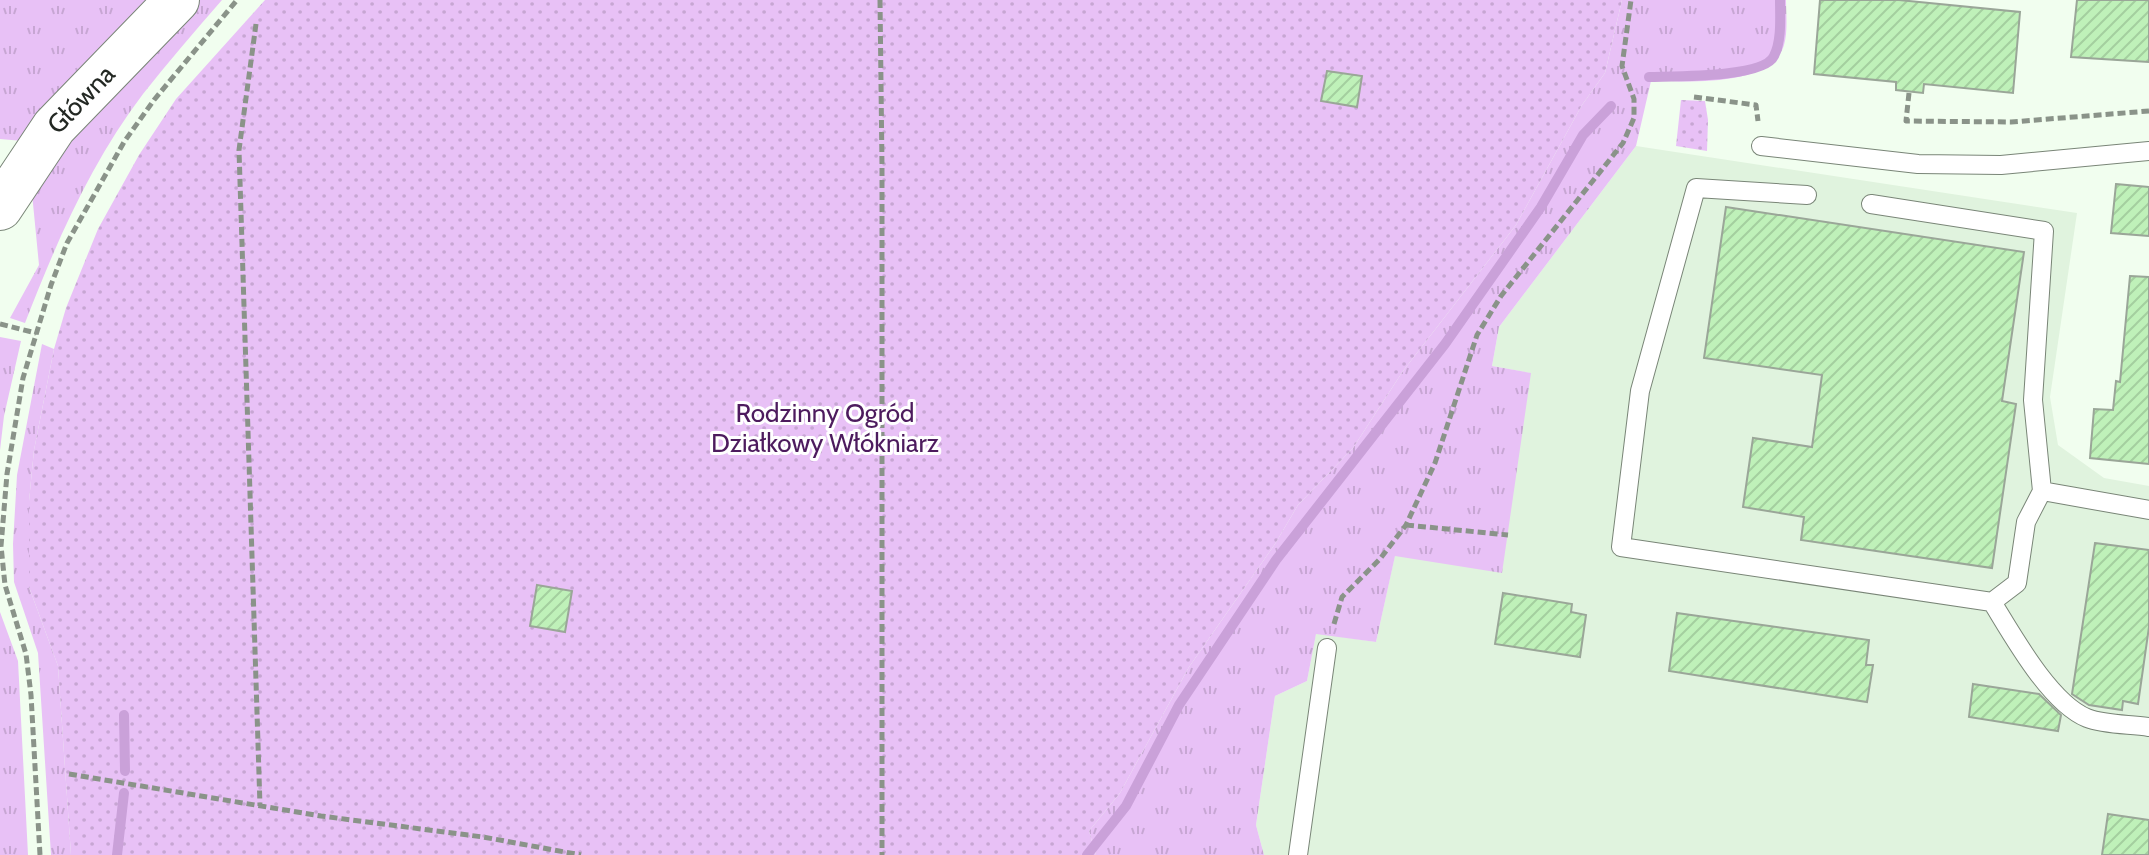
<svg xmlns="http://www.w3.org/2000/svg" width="2149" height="855" font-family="Cabin,sans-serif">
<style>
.built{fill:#e0f3de}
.grass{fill:url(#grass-tufts)}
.park{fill:url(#park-dots)}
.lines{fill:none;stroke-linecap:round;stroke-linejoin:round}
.stream{stroke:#caa1d9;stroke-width:10}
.building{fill:url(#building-hatch);stroke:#9aa698;stroke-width:2}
.service-casing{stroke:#798577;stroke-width:20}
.tertiary-casing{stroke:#798577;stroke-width:46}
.path{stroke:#8a9389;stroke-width:5;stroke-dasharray:8 4;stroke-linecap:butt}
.service{stroke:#fff;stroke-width:18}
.tertiary{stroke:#fff;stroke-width:44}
.labels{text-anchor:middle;stroke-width:6;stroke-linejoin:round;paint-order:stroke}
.street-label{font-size:26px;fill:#232823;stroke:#fff}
.park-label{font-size:26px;fill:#4d1b5e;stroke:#fff}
</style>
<defs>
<pattern id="grass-tufts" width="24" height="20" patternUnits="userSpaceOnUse" patternTransform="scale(2)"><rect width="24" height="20" fill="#e8c1f6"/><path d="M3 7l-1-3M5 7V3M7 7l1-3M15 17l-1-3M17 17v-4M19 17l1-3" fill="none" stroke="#c7a6d3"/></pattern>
<pattern id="park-dots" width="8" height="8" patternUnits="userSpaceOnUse" patternTransform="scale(2)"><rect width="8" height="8" fill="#e8c1f6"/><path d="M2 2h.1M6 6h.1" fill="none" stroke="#c7a6d3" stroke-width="1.8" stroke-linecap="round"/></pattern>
<pattern id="building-hatch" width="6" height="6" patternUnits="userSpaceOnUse" patternTransform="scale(2)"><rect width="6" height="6" fill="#bff1b9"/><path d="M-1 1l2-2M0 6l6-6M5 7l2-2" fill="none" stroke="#a4cf9f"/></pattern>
</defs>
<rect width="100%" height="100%" fill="#f1feef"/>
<path class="built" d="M 1636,146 L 2077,213 L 2050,397 L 2058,445 L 2104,478 L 2149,486 L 2149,855 L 1264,855 L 1256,825 L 1275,696 L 1307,681 L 1316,633 L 1376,642 L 1395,555 L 1530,373 L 1492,366 L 1499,327 Z"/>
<path class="grass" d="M 0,0 L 157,0 L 23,141 L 0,139 Z
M 194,0 L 222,0 C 195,31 168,62 143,94 C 91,162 56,243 25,323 L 10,318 L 39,265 L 31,183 Z
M 1622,0 L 1786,0 C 1786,14 1788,31 1784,45 C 1771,88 1687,81 1651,81 L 1636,146 L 1499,327 L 1492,366 L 1531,373 L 1502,573 L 1395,556 L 1376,642 L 1316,634 L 1307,681 L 1275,696 L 1256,825 L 1264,855 L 1096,855 L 1089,831 L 1120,793 L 1189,667 L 1275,544 L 1298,505 L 1353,448 L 1403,371 L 1516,225 L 1582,105 L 1605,73 Z
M 0,337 L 21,341 L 4,416 L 0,450 Z
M 42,344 L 54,349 L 34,450 L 29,501 L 29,587 L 58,666 L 71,855 L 51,855 L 38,653 L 14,582 L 13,544 L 17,475 Z
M 0,612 L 18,661 L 28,855 L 0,855 Z"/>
<path class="park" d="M 265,0 L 1622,0 L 1605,73 L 1582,105 L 1516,225 L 1403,371 L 1353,448 L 1298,505 L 1275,544 L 1189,667 L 1120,793 L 1089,831 L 1096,855 L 71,855 L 58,666 L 29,587 L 29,501 L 34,450 L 54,349 L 66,308 L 98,229 L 139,155 L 176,99 Z
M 1681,100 L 1705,101 L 1708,120 L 1707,151 L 1676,146 Z"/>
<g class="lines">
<path class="stream" d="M 1649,77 C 1673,76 1764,78 1774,56 C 1782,40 1780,17 1780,0
M 124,715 L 125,771
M 117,855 L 124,793
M 1087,855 L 1126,806 L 1179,705 L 1276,560 L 1445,344 L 1541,207 L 1583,135 L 1611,106"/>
</g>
<path class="building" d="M 1820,0 L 1899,0 L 2020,12 L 2013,93 L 1924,84 L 1923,93 L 1896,90 L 1896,82 L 1814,74 Z
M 2077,0 L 2149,0 L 2149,62 L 2071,57 Z
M 1327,71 L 1362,76 L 1357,107 L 1321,101 Z
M 2116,184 L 2149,187 L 2149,236 L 2111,233 Z
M 1726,207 L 2024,252 L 2002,401 L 2016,404 L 1992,568 L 1801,540 L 1804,517 L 1743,507 L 1753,438 L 1812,447 L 1822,375 L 1704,358 Z
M 2130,276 L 2149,277 L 2149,464 L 2090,458 L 2094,409 L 2113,410 L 2116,381 L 2120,382 Z
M 2095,543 L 2149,550 L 2149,627 L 2138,704 L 2123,701 L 2122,710 L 2089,705 L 2072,694 Z
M 537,585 L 572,591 L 565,632 L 530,626 Z
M 1503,593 L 1572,604 L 1571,612 L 1586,615 L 1580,657 L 1495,644 Z
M 1677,613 L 1869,640 L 1866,665 L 1873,665 L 1867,702 L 1669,671 Z
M 1973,684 L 2039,694 L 2061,715 L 2058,731 L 1969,717 Z
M 2108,814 L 2149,820 L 2149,855 L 2102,855 Z"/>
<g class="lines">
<g class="service-casing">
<path id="service" d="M 1761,146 L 1918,164 L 2001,165 L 2149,151
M 1807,195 L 1696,188 L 1640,391 L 1621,547 L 1992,602 C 2013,636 2050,703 2087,718 C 2105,725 2129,724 2149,727
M 1871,204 L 2044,231 L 2033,400 L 2042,491 L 2026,522 L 2017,583 L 1992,602
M 2042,491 L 2149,510
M 1298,855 L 1327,648"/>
</g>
<g class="tertiary-casing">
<g id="tertiary">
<path id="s1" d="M 0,208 L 54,127 L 177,0"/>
</g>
</g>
<path class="path" d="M 880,0 L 882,167 L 882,855
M 256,24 L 239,150 L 260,806
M 1909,93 L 1906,121 L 2011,122 L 2149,111
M 1694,97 L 1756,105 L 1758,121
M 0,324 L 36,333
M 1406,525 L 1508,535
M 1334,624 L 1342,597 L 1380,559 L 1406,525 L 1435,463 L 1477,335 L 1501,296 L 1623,143 L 1634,118 L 1634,99 L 1622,66 L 1631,0
M 69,774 L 321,816 L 483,837 L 581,855
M 40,855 L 31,695 L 26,654 L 5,585 L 1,546 L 7,474 L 23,378 L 51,285 L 67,243 L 124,142 L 154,100 L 237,0"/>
<use href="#service" class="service"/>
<use href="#tertiary" class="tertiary"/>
</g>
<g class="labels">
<g class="street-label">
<text dy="9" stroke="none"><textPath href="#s1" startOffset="136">Główna</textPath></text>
</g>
<g class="park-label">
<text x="825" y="422">Rodzinny Ogród<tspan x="825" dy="30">Działkowy Włókniarz</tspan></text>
</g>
</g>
</svg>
